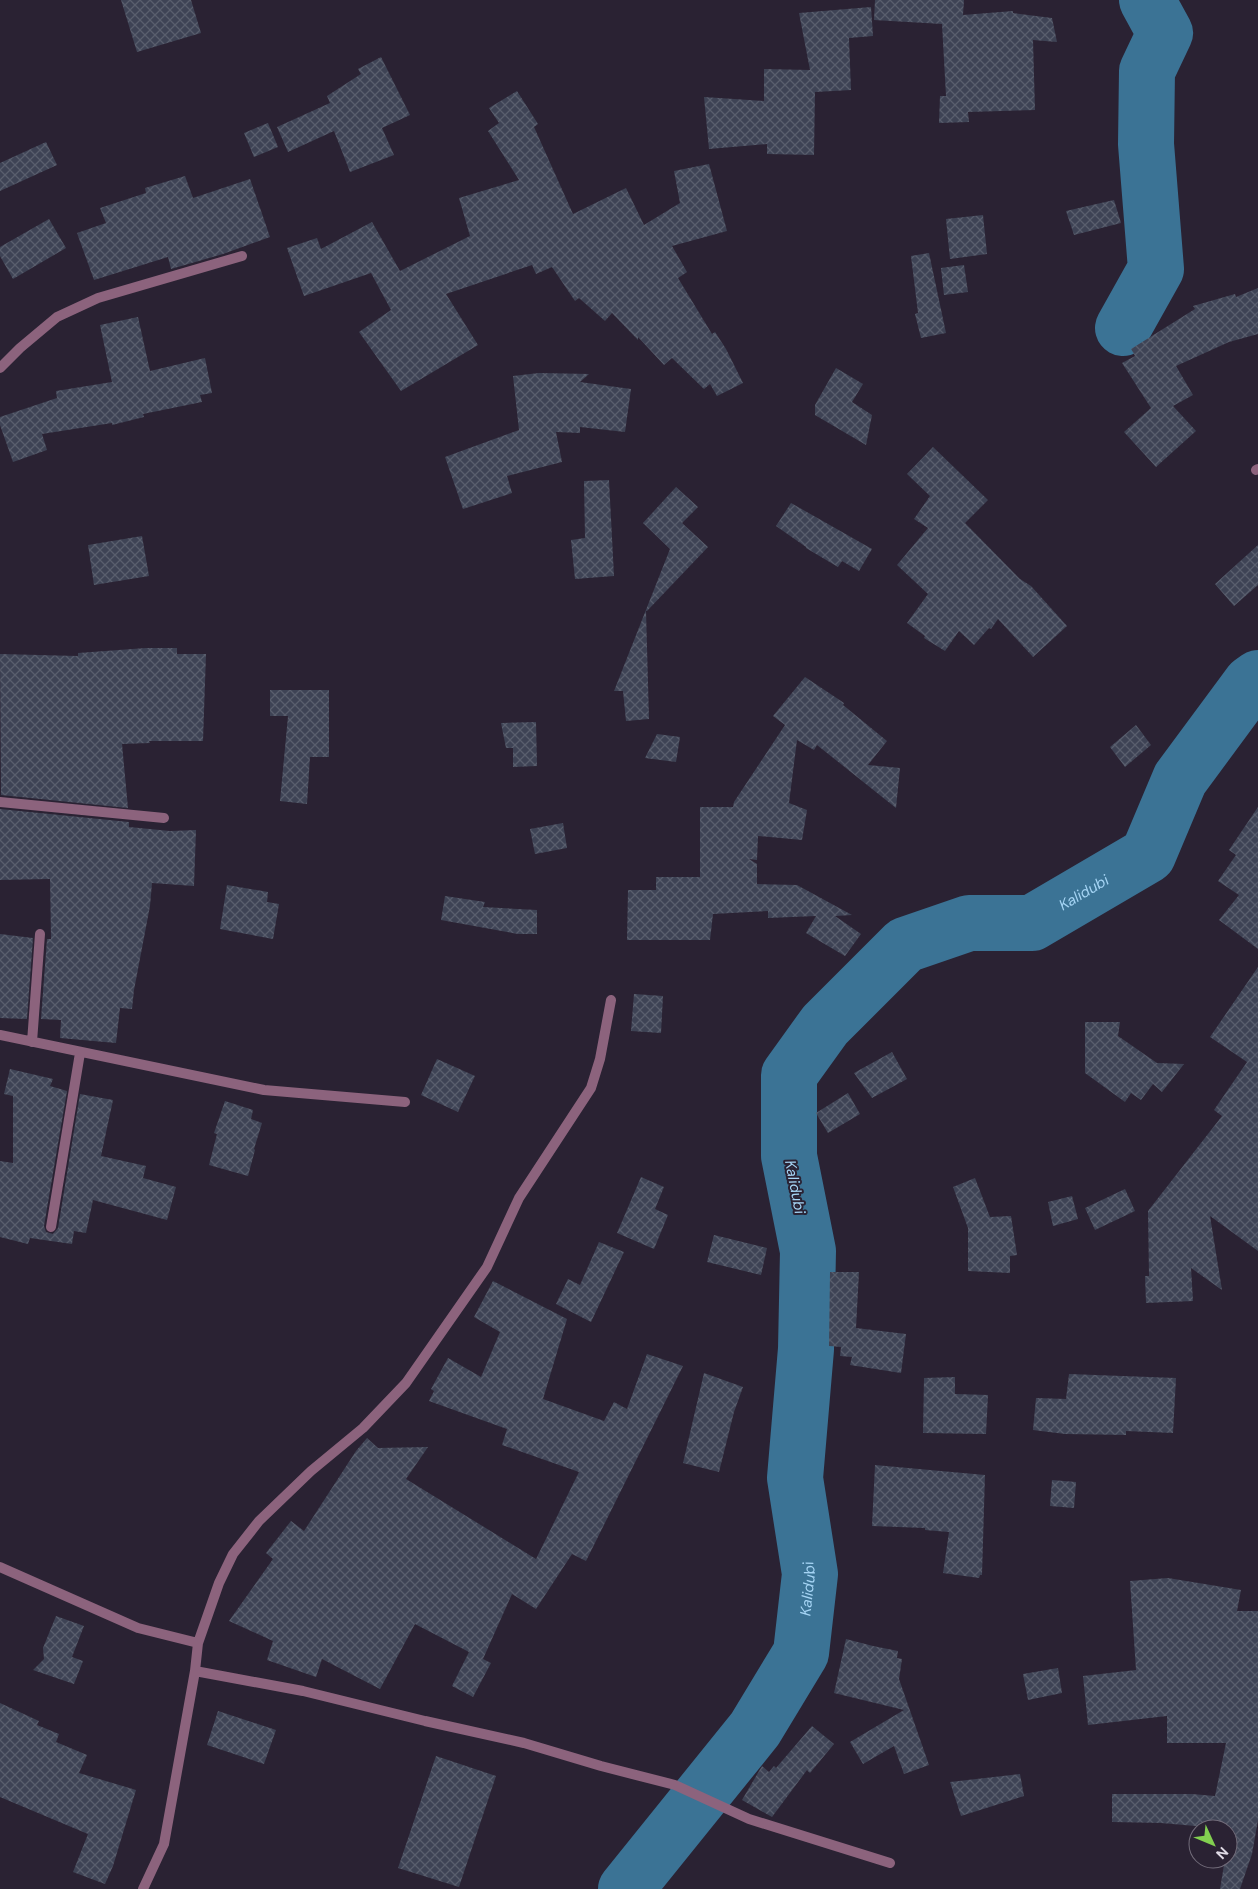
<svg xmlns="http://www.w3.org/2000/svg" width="1258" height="1889" font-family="'DM Sans',sans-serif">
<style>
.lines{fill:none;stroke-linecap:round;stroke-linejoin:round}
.river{stroke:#3b7395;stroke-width:56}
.building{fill:url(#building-cross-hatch)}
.minor{stroke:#8c637d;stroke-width:10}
.labels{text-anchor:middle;stroke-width:4;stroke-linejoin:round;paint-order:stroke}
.water-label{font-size:15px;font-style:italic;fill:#a5d4f4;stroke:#2a2233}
</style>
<defs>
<pattern id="building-cross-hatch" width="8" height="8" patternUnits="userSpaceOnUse" patternTransform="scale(1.25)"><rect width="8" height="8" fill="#3e4355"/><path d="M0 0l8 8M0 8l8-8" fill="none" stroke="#595e6d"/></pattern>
</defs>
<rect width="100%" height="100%" fill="#2a2233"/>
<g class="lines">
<g class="river">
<path d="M 1123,328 L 1156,269 L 1146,144 L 1147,71 L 1165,33 L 1147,0"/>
<path id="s1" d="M 626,1889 L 755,1729 L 801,1653 L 810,1574 L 795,1478 L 806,1349 L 808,1251 L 789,1156 L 789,1075 L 825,1025 L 905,945 L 969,923 L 1032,923 L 1148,855 L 1180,779 L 1251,683 L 1258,678"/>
</g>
</g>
<path class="building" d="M 121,0 L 191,0 L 201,33 L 137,52 Z
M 875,0 L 964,0 L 963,15 L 1013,11 L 1013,13 L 1052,18 L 1057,42 L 1033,40 L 1035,110 L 968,112 L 969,122 L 939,123 L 940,96 L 946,96 L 942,24 L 874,20 Z
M 871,7 L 873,36 L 849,38 L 851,90 L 815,92 L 814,155 L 767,154 L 767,144 L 709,149 L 704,97 L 764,101 L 764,69 L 810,70 L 799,13 Z
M 381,57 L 410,115 L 382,128 L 394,155 L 350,172 L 334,131 L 288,152 L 277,127 L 330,103 L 327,96 L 361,74 L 358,69 Z
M 517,91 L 538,124 L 534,127 L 573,214 L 626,188 L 644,225 L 680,203 L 674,171 L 709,164 L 727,231 L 672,246 L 687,272 L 678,278 L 712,334 L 715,332 L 726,349 L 743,383 L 717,396 L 710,384 L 704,389 L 672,358 L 664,365 L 638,337 L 638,340 L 612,313 L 605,321 L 579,298 L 575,301 L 552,267 L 536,274 L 532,265 L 446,294 L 478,345 L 401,391 L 359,332 L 391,310 L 371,273 L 304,296 L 287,248 L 317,238 L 321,249 L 372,222 L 400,271 L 470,236 L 459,198 L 519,180 L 488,131 L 499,123 L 489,108 Z
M 268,123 L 278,147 L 254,157 L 244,133 Z
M 46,142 L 57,165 L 0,191 L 0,163 Z
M 185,176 L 193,198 L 250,179 L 270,237 L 223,254 L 171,269 L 168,257 L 94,280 L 77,233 L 106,223 L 100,208 L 146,193 L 145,188 Z
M 1114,200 L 1121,223 L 1074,235 L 1066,211 Z
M 983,215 L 987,254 L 950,259 L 946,219 Z
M 49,219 L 66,248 L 13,279 L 0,256 L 0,247 Z
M 929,253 L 946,333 L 921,338 L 915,314 L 918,313 L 911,256 Z
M 964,265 L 968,292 L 944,295 L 941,268 Z
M 1258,288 L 1258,334 L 1229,342 L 1176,366 L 1193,395 L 1173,406 L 1196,431 L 1156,467 L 1124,432 L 1151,408 L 1122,363 L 1135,356 L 1131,349 L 1195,309 L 1193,306 L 1235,294 L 1236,297 Z
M 138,317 L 150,371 L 205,358 L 212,393 L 200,395 L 202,402 L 143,414 L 144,417 L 112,425 L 112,423 L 42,434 L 47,450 L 13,462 L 0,425 L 0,417 L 57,398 L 56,391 L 112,382 L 100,325 Z
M 836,368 L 863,384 L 852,402 L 872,415 L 866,445 L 815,415 L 815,405 Z
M 539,373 L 589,374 L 580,382 L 631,389 L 625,432 L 580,427 L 580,433 L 556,432 L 562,462 L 507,476 L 512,493 L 463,509 L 445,457 L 519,430 L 513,376 Z
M 933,447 L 988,500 L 965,523 L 1020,579 L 1031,586 L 1067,626 L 1033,657 L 998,619 L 991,629 L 989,628 L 974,645 L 959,631 L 945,651 L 924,638 L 925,636 L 907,623 L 928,594 L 897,565 L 928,528 L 914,519 L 930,496 L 907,474 Z
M 609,480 L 614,576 L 575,579 L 571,540 L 585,538 L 584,481 Z
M 676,487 L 698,507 L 682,523 L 708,547 L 647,611 L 646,611 L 649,719 L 626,721 L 623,691 L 614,691 L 670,549 L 643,523 Z
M 791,503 L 872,549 L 859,571 L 842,561 L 838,567 L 806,548 L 806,547 L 776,526 Z
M 142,536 L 149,576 L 94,585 L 88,545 Z
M 1258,545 L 1258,585 L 1234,606 L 1215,584 Z
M 146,648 L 177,648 L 177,654 L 206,654 L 203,741 L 149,741 L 150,743 L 122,744 L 128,808 L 1,795 L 0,654 L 78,656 L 78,653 Z
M 805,677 L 844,703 L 843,705 L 887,741 L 868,765 L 900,768 L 896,808 L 817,745 L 814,750 L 797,740 L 789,803 L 807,810 L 802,840 L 758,836 L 757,860 L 749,859 L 757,864 L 757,884 L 797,885 L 852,915 L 835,916 L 861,934 L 845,956 L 806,933 L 816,916 L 768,918 L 768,911 L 713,914 L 710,940 L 627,940 L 628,890 L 656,890 L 656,877 L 700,877 L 700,807 L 733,807 L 734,802 L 785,725 L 773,716 Z
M 270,690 L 329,690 L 329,757 L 310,757 L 307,804 L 280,801 L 288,716 L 270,716 Z
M 536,722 L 537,766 L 513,767 L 513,748 L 506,748 L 501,723 Z
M 1136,725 L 1151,745 L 1125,767 L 1110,747 Z
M 657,734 L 680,737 L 676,762 L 645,758 Z
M 1258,807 L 1258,949 L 1219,920 L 1239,895 L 1218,881 L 1236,855 L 1229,850 Z
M 0,809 L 129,822 L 129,827 L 170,831 L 196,830 L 194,886 L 152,883 L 150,906 L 134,990 L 132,1009 L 120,1008 L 116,1043 L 60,1038 L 61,1020 L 41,1019 L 47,939 L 51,939 L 50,879 L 0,880 Z
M 563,823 L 567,848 L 535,854 L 530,829 Z
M 227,885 L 268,892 L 267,902 L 279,904 L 273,939 L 220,929 Z
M 445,896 L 485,902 L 483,907 L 537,910 L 537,934 L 518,934 L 441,920 Z
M 0,934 L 33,938 L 27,1019 L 0,1018 Z
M 1258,967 L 1258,1251 L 1210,1216 L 1222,1290 L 1191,1268 L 1193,1301 L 1146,1303 L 1145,1276 L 1149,1276 L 1148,1211 L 1222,1116 L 1214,1110 L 1247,1062 L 1210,1037 Z
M 634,994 L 663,996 L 661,1033 L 631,1031 Z
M 1085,1022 L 1120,1022 L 1118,1036 L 1157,1063 L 1184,1064 L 1162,1092 L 1153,1084 L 1141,1100 L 1131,1093 L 1125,1102 L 1085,1073 Z
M 892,1052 L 907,1079 L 872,1098 L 854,1073 Z
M 437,1059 L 475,1076 L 458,1112 L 421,1095 Z
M 10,1069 L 53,1079 L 50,1086 L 67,1091 L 44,1226 L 46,1232 L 53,1234 L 58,1228 L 80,1094 L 113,1100 L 101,1156 L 146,1166 L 143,1178 L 176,1187 L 167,1220 L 93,1200 L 86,1233 L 74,1231 L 72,1244 L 30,1238 L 28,1244 L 0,1237 L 0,1161 L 13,1163 L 13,1096 L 4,1094 Z
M 848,1093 L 860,1114 L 828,1133 L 816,1113 Z
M 225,1101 L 253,1110 L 251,1119 L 262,1123 L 254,1149 L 255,1150 L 248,1176 L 209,1165 L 217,1134 L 214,1133 Z
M 641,1177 L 664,1187 L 655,1209 L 668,1215 L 654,1249 L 617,1233 Z
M 975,1178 L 990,1217 L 1011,1216 L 1017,1255 L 1010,1256 L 1010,1273 L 968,1271 L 968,1228 L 953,1187 Z
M 1125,1189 L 1135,1211 L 1095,1230 L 1085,1208 Z
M 1072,1196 L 1078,1219 L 1053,1226 L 1048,1202 Z
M 714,1235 L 767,1248 L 761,1275 L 707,1262 Z
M 599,1242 L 624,1252 L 591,1322 L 556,1304 L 568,1279 L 580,1285 Z
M 830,1272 L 859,1272 L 856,1328 L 906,1334 L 901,1373 L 850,1365 L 852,1357 L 840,1356 L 841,1347 L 829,1346 Z
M 493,1281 L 567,1319 L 543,1399 L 604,1421 L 614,1402 L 627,1409 L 647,1354 L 683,1366 L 586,1561 L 572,1554 L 536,1609 L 512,1594 L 483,1659 L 471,1653 L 491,1663 L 473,1697 L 452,1686 L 469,1652 L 415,1624 L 380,1689 L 322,1659 L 316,1677 L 267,1660 L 273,1641 L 229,1621 L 273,1559 L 266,1553 L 291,1521 L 304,1531 L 356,1451 L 367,1438 L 378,1448 L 428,1447 L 406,1479 L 536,1559 L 579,1472 L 502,1445 L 507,1429 L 429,1401 L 434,1391 L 431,1389 L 448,1358 L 481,1377 L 500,1332 L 474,1317 Z
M 704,1373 L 743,1387 L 734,1412 L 719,1472 L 683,1463 Z
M 1069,1374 L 1176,1378 L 1173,1433 L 1126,1431 L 1126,1435 L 1065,1434 L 1033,1430 L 1036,1398 L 1066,1399 Z
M 955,1377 L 955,1394 L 988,1395 L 986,1434 L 923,1433 L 924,1378 Z
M 875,1465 L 985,1475 L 982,1575 L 980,1575 L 979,1578 L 943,1573 L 949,1532 L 925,1530 L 925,1528 L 872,1526 Z
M 1052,1480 L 1076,1482 L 1074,1508 L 1050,1506 Z
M 1168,1578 L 1241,1590 L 1237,1611 L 1258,1611 L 1258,1820 L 1252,1854 L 1240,1889 L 1220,1889 L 1225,1859 L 1228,1859 L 1230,1829 L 1161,1823 L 1112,1822 L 1112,1794 L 1192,1794 L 1215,1796 L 1226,1743 L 1167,1743 L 1167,1716 L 1088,1725 L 1083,1676 L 1136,1670 L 1130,1581 Z
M 56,1616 L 84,1626 L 72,1657 L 83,1661 L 74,1684 L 33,1670 L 44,1659 L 43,1648 Z
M 846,1639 L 873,1646 L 898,1651 L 897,1658 L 902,1659 L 899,1679 L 929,1765 L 904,1774 L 894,1746 L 863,1764 L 850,1742 L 904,1710 L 834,1693 Z
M 1058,1668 L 1062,1693 L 1028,1700 L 1023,1674 Z
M 0,1703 L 39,1721 L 37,1725 L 59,1734 L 56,1742 L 87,1755 L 79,1773 L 136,1790 L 113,1866 L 105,1884 L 73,1872 L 88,1834 L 0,1797 Z
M 218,1711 L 276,1730 L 264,1764 L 207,1745 Z
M 812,1726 L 834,1744 L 810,1773 L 807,1770 L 772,1817 L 742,1800 L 762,1766 L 769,1772 L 774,1766 L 776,1768 Z
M 436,1756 L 496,1776 L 459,1887 L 398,1868 Z
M 1020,1774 L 1024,1796 L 961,1816 L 950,1782 Z"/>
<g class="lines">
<path class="minor" d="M 0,368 L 20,348 L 57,317 L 98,298 L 242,256
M 1256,470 L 1258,469
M 0,802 L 164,818
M 0,1035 L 264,1090 L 405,1102
M 32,1042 L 40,934
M 51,1227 L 80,1053
M 0,1567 L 138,1628 L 198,1643 L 195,1671 L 164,1844 L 143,1889
M 198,1643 L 219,1583 L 233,1554 L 259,1521 L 311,1471 L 363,1428 L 406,1383 L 487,1267 L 519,1198 L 591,1088 L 600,1059 L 611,1000
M 195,1671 L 303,1691 L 425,1721 L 524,1743 L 601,1766 L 675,1785 L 749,1819 L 890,1863"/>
</g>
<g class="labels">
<g class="water-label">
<text dy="5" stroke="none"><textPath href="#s1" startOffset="1242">Kalidubi</textPath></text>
<text transform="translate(795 1187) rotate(79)" y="5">Kalidubi</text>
<text dy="5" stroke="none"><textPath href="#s1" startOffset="359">Kalidubi</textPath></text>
</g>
</g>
<g transform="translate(1213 1844) rotate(134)"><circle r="24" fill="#2a2233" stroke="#726c7a"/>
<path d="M0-4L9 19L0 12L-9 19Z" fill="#82d050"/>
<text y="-8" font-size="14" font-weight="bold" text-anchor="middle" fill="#dfdae5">N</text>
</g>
</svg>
